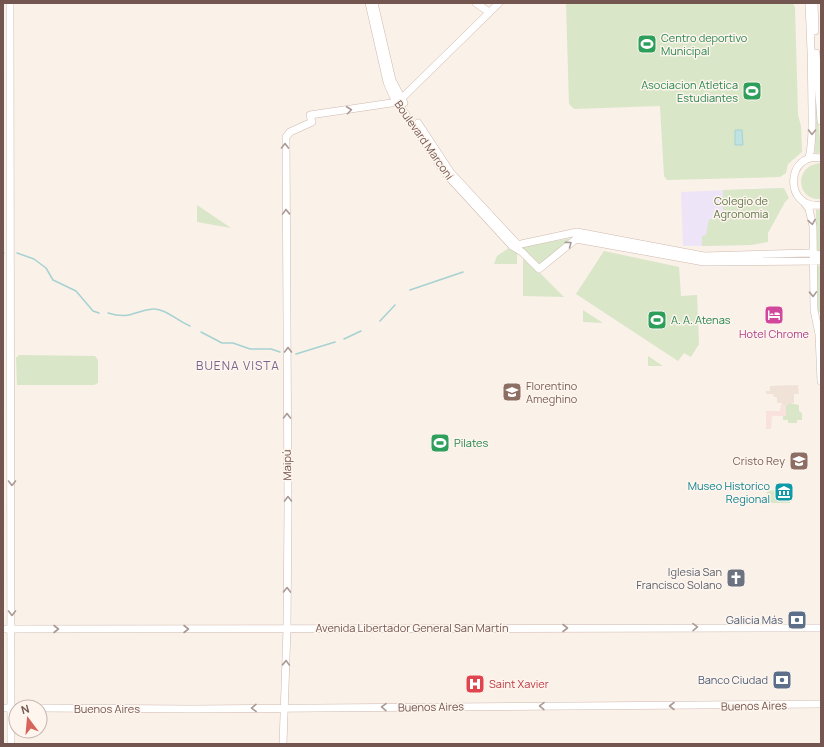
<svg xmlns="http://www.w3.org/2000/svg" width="824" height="747" font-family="Manrope,sans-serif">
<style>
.residential{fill:#f1e2d8}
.commercial{fill:#f9e2dd}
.education{fill:#ede5f7}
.green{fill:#d9e6c8}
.water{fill:#bfe2e2;stroke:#a6d2d2}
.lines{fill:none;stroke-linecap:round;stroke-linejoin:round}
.stream{stroke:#a6d2d2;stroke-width:1.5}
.secondary-casing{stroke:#cfb9b0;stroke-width:8}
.secondary{stroke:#fff;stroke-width:7}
.oneway{stroke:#aa9a95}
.labels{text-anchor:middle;stroke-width:3;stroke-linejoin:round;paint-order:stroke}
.leisure-label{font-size:11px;fill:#27864d;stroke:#fdf5ee;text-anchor:start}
.street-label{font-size:11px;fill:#72564f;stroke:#fdf5ee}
.park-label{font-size:11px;fill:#5d7648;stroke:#fdf5ee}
.hotel-label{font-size:11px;fill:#b23c85;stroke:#fdf5ee}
.education-label{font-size:11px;fill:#785e54;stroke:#fdf5ee;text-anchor:start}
.culture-label{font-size:11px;fill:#0d838f;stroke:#fdf5ee;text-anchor:end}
.worship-label{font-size:11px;fill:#5b616d;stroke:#fdf5ee;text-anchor:end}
.service-label{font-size:11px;fill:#4e5e75;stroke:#fdf5ee;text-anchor:end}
.health-label{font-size:11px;fill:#be3a42;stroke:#fdf5ee;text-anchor:start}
.neighbourhood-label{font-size:12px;letter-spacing:1px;fill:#7a668d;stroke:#fdf5ee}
</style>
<rect width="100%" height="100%" fill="#faf1e8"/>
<path class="residential" d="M 798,385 L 799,394 L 794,394 L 794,403 L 789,403 L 789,405 L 782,405 L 782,403 L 777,403 L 777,397 L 774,397 L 773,394 L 766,394 L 766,391 L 770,391 L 770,386 Z"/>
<path class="commercial" d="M 781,405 L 786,405 L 786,416 L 772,416 L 771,429 L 766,429 L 766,411 L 780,411 Z"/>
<path class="education" d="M 777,188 L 753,224 L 751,245 L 683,246 L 681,192 Z"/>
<path class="green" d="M 566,3 L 793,3 L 795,8 L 798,115 L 801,126 L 802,152 L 788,164 L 786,173 L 780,177 L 667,180 L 664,176 L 660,106 L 574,109 L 569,104 Z
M 816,94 L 821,153 L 815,153 Z
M 821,163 L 821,199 C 796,201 793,165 821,163 Z
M 784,188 L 789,198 L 785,202 L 768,233 L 768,242 L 751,245 L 702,246 L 702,236 L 706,235 L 709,219 L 723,218 L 723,190 Z
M 197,205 L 231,228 L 197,222 Z
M 816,210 L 821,210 L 821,251 L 816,250 Z
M 572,238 L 540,264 L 522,247 Z
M 512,246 L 517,253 L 517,264 L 494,264 L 497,256 Z
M 604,251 L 679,267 L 681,296 L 697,295 L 699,344 L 691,357 L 684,353 L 678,361 L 576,294 Z
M 523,256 L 564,297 L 523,296 Z
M 816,265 L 821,266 L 821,312 L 816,312 Z
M 583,310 L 603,323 L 583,322 Z
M 19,355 L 95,356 L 98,360 L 98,383 L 94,385 L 17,385 L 16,358 Z
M 648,356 L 663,366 L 648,366 Z
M 789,403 L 799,405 L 799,411 L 802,413 L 802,420 L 797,420 L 797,423 L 788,423 L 788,420 L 783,420 L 783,416 L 786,416 L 786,405 L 789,405 Z
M 778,483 L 789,483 L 790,503 L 766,503 L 767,491 L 778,490 Z"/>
<path class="water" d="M 735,130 L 742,130 L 743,145 L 735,145 Z"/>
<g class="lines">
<path class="stream" d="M 3,253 L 4,253
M 17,253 L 34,259 L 46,268 L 53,280 L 76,291 L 93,311 L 99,313
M 410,290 L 463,272
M 108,313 C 131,320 133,311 153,309 C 165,308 179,322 190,326
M 380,321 L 395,305
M 201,332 L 222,343 L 233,343 L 250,349 L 271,349 L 280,352
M 344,339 L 361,331
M 296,354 L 335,342"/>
<g class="secondary-casing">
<path id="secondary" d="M 10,3 L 11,744
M 369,3 L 387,82 L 393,96 L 446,174 L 512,246 L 522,252 L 539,269 L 576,239 L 704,262 L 821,261
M 374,3 L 392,80 L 404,103
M 476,3 L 489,12
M 809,3 C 811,39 812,74 812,110 C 812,127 813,142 809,158
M 814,3 L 815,31
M 816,53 L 821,121
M 418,123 L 451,173 L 519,246
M 821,158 C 786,151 783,210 821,205
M 803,201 L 809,209 L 813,226 L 814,310 L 819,334 L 821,381
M 512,246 L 577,232 L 704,256 L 809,253 L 821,255
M 3,629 L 821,628
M 3,708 L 16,708
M 40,708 L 192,709 L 821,704
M 283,744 L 287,629 L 288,508 L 286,137 L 290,132 L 312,122 L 310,115 L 398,102 L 499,3"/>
</g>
<use href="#secondary" class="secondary"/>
</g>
<defs><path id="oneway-chevron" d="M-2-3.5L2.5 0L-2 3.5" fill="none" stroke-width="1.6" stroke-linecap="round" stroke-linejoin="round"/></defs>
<g class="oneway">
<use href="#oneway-chevron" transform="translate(349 110) rotate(-7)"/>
<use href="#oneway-chevron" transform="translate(812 132) rotate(91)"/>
<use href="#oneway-chevron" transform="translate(285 146) rotate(-89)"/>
<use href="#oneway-chevron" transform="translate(286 212) rotate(-92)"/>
<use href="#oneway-chevron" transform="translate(812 222) rotate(81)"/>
<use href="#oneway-chevron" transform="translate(569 244) rotate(-37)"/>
<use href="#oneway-chevron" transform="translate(813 294) rotate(88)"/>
<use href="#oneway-chevron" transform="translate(288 350) rotate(-90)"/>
<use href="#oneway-chevron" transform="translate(287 416) rotate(-89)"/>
<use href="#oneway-chevron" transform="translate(12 483) rotate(90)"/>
<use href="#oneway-chevron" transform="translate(288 499) rotate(-91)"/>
<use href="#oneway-chevron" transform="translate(287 590) rotate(-89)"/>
<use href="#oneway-chevron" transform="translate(12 613) rotate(90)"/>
<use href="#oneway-chevron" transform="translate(695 627) rotate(-1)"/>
<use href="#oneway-chevron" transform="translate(565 628)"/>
<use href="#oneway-chevron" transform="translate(56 629)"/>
<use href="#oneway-chevron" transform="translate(186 629)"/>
<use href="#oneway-chevron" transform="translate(286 663) rotate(-88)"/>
<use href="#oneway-chevron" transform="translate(542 706) rotate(-179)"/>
<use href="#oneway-chevron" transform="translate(672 706) rotate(180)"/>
<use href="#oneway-chevron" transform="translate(384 707) rotate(-179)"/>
<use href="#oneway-chevron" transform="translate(254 708) rotate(179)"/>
</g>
<defs>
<g id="stadium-square" transform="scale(1)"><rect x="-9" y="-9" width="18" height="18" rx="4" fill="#2e9e5b" stroke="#fdf5ee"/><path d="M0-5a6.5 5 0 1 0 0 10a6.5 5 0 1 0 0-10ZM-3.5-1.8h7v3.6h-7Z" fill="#fff"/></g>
<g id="hotel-square" transform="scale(1)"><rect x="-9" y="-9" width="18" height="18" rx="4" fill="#d1479c" stroke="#fdf5ee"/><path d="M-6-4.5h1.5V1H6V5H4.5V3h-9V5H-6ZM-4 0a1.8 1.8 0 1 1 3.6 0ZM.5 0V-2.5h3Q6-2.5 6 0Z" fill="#fff"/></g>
<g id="school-square" transform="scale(1)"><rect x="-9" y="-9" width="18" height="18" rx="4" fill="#8d6e63" stroke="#fdf5ee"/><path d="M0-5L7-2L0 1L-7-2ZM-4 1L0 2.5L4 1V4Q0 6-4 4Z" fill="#fff"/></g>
<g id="museum-square" transform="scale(1)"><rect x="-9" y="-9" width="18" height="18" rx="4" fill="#0f9aa8" stroke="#fdf5ee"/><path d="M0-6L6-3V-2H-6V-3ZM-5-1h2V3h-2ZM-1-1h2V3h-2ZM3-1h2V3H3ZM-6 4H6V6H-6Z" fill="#fff"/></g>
<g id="church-square" transform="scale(1)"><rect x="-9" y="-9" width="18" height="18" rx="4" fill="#6b7280" stroke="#fdf5ee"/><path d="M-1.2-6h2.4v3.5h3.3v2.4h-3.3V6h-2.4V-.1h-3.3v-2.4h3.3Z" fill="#fff"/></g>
<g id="bank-square" transform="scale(1)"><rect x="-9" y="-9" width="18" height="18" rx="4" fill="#5c6f8a" stroke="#fdf5ee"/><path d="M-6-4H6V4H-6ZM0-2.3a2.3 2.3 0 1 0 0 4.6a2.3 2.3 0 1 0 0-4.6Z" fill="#fff"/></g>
<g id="hospital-square" transform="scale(1)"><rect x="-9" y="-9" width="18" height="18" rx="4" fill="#e0444e" stroke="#fdf5ee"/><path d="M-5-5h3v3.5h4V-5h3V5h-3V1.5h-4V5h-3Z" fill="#fff"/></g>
</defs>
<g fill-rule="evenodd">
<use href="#stadium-square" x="647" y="44"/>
<use href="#stadium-square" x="752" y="91"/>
<use href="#hotel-square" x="774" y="315"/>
<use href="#stadium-square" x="657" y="320"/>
<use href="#school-square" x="512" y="392"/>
<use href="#stadium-square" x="440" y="443"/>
<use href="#school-square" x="799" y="461"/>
<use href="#museum-square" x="784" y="492"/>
<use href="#church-square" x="736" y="578"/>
<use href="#bank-square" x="797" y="620"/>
<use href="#bank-square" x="782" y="680"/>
<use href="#hospital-square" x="475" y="684"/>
</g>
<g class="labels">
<g class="leisure-label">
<text x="661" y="42">Centro deportivo<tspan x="661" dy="13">Municipal</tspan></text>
<text x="738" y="89" text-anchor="end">Asociacion Atletica<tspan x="738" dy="13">Estudiantes</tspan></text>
<text x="671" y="324">A. A. Atenas</text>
<text x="454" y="447">Pilates</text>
</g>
<g class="street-label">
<text transform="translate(424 140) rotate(55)" y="4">Boulevard Marconi</text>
<text transform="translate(287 465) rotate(-91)" y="4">Maipú</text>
<text x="412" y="632">Avenida Libertador General San Martín</text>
<text transform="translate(754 706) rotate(-1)" y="4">Buenos Aires</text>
<text transform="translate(431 707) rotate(-1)" y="4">Buenos Aires</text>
<text x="107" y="713">Buenos Aires</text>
</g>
<g class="park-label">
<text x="741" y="205">Colegio de<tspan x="741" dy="13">Agronomia</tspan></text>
</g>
<g class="hotel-label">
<text x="774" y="338">Hotel Chrome</text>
</g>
<g class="education-label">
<text x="526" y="390">Florentino<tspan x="526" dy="13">Ameghino</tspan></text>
<text x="785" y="465" text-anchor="end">Cristo Rey</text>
</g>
<g class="culture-label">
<text x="770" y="490">Museo Historico<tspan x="770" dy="13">Regional</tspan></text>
</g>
<g class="worship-label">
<text x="722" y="576">Iglesia San<tspan x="722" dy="13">Francisco Solano</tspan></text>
</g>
<g class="service-label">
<text x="783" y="624">Galicia Más</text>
<text x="768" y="684">Banco Ciudad</text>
</g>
<g class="health-label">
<text x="489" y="688">Saint Xavier</text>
</g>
<g class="neighbourhood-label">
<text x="238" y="370">BUENA VISTA</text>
</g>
</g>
<rect width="824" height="747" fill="none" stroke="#72564f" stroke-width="8"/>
<g transform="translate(28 719) rotate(344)"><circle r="19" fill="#fdf5ee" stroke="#c5b5ae"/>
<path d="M0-3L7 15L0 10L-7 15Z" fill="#d6645b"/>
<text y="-6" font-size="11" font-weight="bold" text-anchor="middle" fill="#72564f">N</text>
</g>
</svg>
